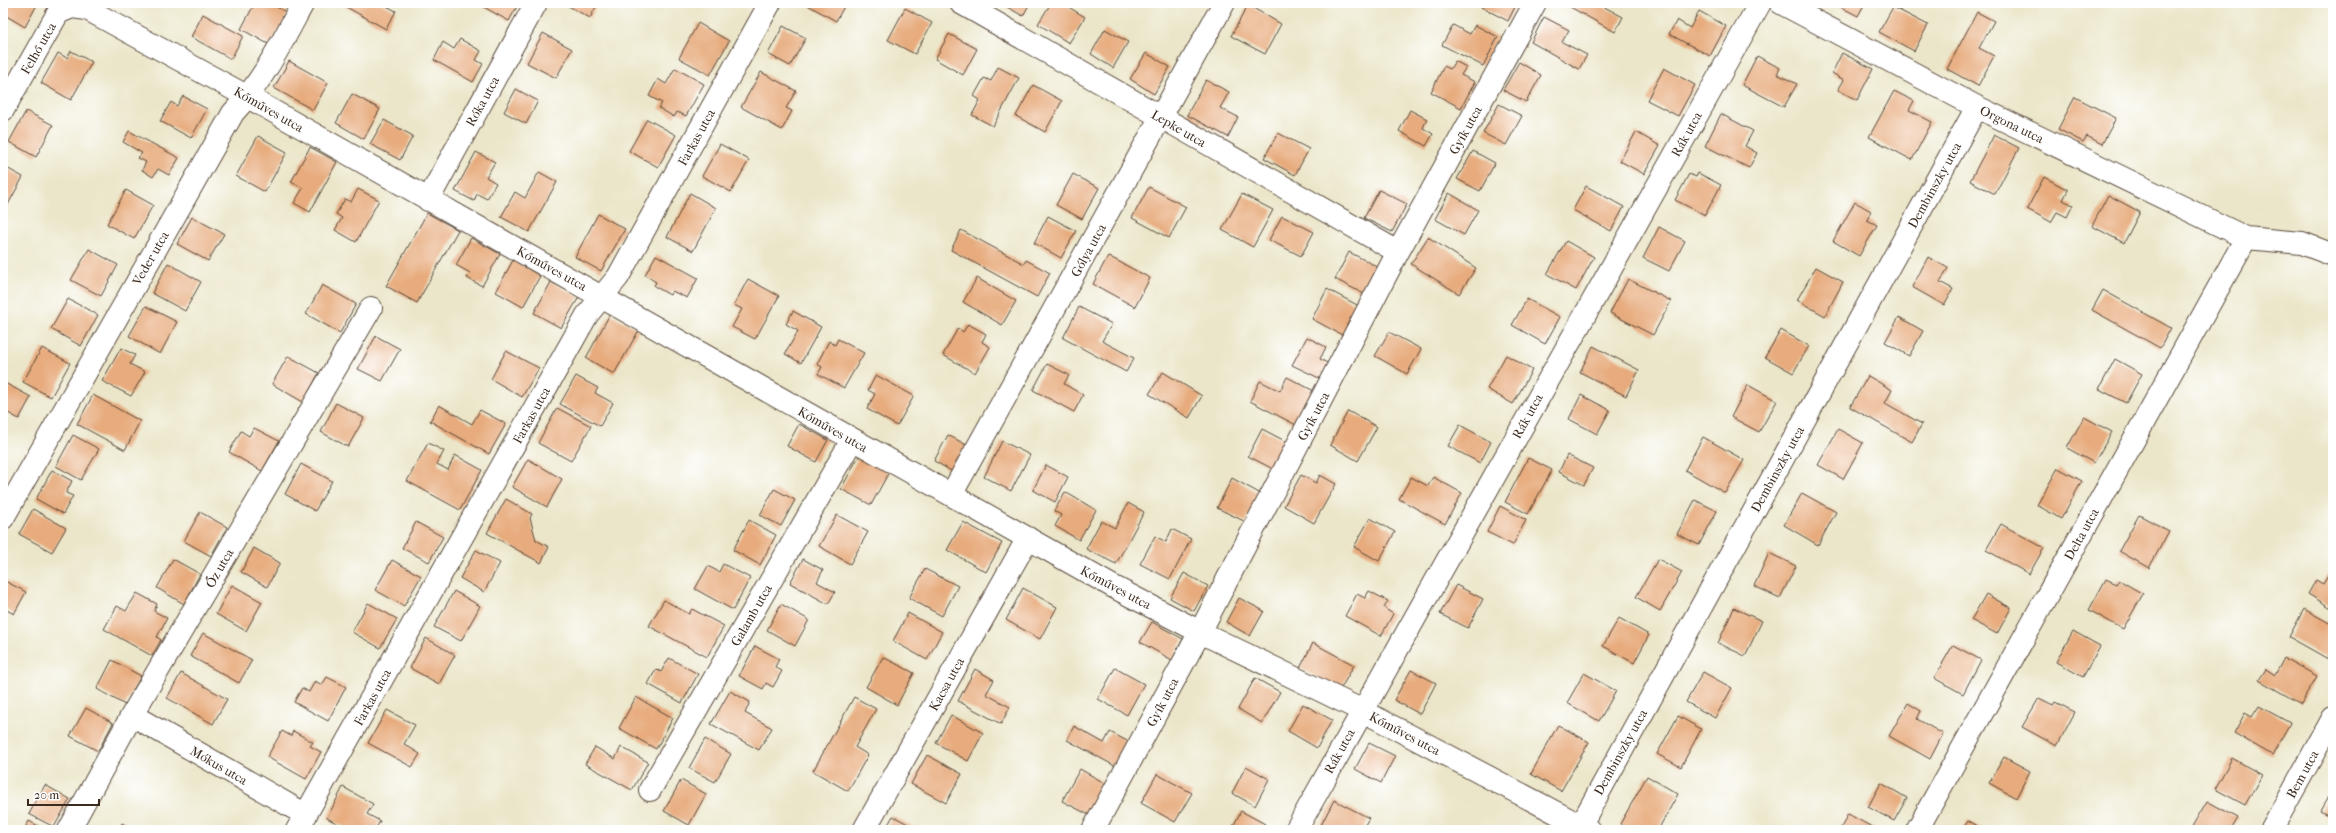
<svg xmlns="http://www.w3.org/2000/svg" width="2336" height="833" font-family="'IM FELL French Canon',serif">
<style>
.building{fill:#e7ab7d}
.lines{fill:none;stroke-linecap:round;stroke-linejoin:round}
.street-casing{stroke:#554638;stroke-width:24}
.street{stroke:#fff;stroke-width:22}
.labels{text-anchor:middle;stroke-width:4;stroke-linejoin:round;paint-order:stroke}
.street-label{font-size:13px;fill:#3b2a1e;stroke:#fff}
</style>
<rect width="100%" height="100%" fill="#fff"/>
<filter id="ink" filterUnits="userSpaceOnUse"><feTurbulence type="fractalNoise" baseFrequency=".025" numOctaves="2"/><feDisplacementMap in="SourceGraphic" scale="8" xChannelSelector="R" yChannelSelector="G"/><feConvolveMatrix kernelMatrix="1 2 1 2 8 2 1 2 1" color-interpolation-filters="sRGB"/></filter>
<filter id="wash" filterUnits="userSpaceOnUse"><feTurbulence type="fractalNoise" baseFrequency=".012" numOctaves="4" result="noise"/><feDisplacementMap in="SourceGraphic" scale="16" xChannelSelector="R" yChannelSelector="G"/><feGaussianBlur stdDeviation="0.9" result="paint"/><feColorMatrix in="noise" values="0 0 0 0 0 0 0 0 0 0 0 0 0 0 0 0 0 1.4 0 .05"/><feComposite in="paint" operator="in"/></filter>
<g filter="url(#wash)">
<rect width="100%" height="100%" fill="#ebe6c9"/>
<g id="blocks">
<path class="building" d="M 3,3 L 38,3 L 25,27 L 3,14 Z
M 255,3 L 269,3 L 288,13 L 270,45 L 241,29 Z
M 339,3 L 381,3 L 396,11 L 386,29 Z
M 482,3 L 519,3 L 509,21 L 480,5 Z
M 563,3 L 598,3 L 590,18 Z
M 804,3 L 846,3 L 836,21 Z
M 1000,3 L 1030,3 L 1023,16 Z
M 1051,3 L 1062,3 L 1085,17 L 1069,43 L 1038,24 Z
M 1483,3 L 1517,3 L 1508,21 L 1481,7 Z
M 1563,3 L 1597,3 L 1623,17 L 1615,32 Z
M 1833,3 L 1865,3 L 1858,16 Z
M 1248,5 L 1281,24 L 1265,54 L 1231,36 Z
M 1893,7 L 1928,25 L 1914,51 L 1879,32 Z
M 905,8 L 932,23 L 915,54 L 888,40 Z
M 1699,11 L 1726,26 L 1710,56 L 1669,34 L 1677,20 L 1690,28 Z
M 1977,12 L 1994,21 L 1979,48 L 1994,56 L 1978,86 L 1947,69 Z
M 203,14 L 243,36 L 231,59 L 191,37 Z
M 1544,17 L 1569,30 L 1562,42 L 1587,55 L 1579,69 L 1531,42 Z
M 698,23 L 729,41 L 710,75 L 679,58 Z
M 1453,25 L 1470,34 L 1475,25 L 1498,37 L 1483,66 L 1442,45 Z
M 783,26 L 806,38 L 790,66 L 768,54 Z
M 1105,29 L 1128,42 L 1113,68 L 1091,54 Z
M 543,33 L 572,49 L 556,78 L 527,63 Z
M 949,34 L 977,49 L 963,75 L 935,59 Z
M 460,39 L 481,51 L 476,60 L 483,64 L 473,82 L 434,60 L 443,42 L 454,49 Z
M 71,51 L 92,62 L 71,100 L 41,83 L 58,53 L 67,58 Z
M 1146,53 L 1170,67 L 1154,94 L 1130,79 Z
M 1842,53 L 1873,69 L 1857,100 L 1838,90 L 1844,80 L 1832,73 Z
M 1757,56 L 1780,68 L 1777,74 L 1797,84 L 1784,107 L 1742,85 Z
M 289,61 L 328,83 L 313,110 L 274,88 Z
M 1455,61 L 1466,67 L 1461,75 L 1475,82 L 1461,108 L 1431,92 L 1444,66 L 1450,69 Z
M 1519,62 L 1541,75 L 1526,102 L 1503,90 Z
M 998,67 L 1019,78 L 993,126 L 972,115 L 980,100 L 974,96 L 984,78 L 991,81 Z
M 675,68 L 704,84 L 686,116 L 677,112 L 674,117 L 659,108 L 662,103 L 649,96 L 658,79 L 666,84 Z
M 1664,68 L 1695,85 L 1678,116 L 1647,100 Z
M 761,72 L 796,91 L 786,108 L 792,111 L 782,130 L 741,107 Z
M 1206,80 L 1229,92 L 1220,108 L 1238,117 L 1228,137 L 1187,115 Z
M 1033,85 L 1062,101 L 1045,132 L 1016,116 Z
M 516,89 L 538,101 L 526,124 L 504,112 Z
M 1894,91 L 1914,101 L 1909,110 L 1932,122 L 1912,160 L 1869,137 Z
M 352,94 L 380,109 L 364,139 L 336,123 Z
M 183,96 L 207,109 L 191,138 L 160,121 L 171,102 L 177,106 Z
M 2075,97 L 2116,118 L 2102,144 L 2087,136 L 2083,142 L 2058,129 Z
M 1499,104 L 1522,116 L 1506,145 L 1483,133 Z
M 1410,110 L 1427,119 L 1423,128 L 1433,134 L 1426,146 L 1399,131 Z
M 26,111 L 53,125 L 36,157 L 9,142 Z
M 1721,114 L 1753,131 L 1745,146 L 1757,153 L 1749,168 L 1705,146 Z
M 647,119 L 676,135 L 658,167 L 629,151 Z
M 384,120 L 413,136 L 400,160 L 370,144 Z
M 129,131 L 179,158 L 169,175 L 158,169 L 153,177 L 142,170 L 146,162 L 138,158 L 142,153 L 123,142 Z
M 1636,132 L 1660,146 L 1644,174 L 1620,161 Z
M 1278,133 L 1309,149 L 1295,175 L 1264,158 Z
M 1994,135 L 2019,148 L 1995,194 L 1970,181 Z
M 258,136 L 287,152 L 265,192 L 236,176 Z
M 720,144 L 749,160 L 731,192 L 702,176 Z
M 310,147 L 337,162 L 310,212 L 294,203 L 303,188 L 291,182 Z
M 1473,151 L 1495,163 L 1480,191 L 1457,179 Z
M 476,152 L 495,162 L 486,177 L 496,183 L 487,199 L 477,194 L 474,201 L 455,191 Z
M 3,166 L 23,177 L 5,210 L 3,209 Z
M 539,172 L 557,182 L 529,232 L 501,217 L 515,192 L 525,198 Z
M 1698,173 L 1721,185 L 1705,215 L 1675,200 L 1689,174 L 1696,177 Z
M 1073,174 L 1099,188 L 1082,219 L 1056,205 Z
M 2044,177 L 2068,190 L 2063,200 L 2073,205 L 2067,217 L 2057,212 L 2051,222 L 2027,209 Z
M 1586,186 L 1624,207 L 1611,231 L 1573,210 Z
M 1149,187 L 1186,207 L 1169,238 L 1132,218 Z
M 358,189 L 379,200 L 356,242 L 335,230 L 342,218 L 336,214 L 345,199 L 351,202 Z
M 126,190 L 153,205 L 134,239 L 107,224 Z
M 1379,190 L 1407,204 L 1392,232 L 1364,218 Z
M 690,193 L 716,208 L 693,251 L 667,237 Z
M 1449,193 L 1478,210 L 1464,235 L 1435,219 Z
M 1242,194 L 1273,210 L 1253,247 L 1222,230 Z
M 2108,195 L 2140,212 L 2124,243 L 2092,226 Z
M 1855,202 L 1871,211 L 1867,220 L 1877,225 L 1859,256 L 1833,241 Z
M 427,213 L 458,230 L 417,303 L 386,286 Z
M 598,214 L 625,229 L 601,271 L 575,257 Z
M 1048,216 L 1076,231 L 1061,258 L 1034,243 Z
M 1282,216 L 1314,232 L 1301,256 L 1269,240 Z
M 192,217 L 224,234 L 208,261 L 177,244 Z
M 1659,227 L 1685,241 L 1669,271 L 1643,258 Z
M 961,230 L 1024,264 L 1026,260 L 1050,273 L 1037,297 L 951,250 Z
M 1428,237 L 1476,268 L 1459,294 L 1411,264 Z
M 471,238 L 500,254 L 482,286 L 467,278 L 470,273 L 456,265 Z
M 1566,241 L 1594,257 L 1576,290 L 1547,274 Z
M 89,249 L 118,265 L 101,296 L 71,280 Z
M 1349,252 L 1378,267 L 1364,294 L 1335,279 Z
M 656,255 L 698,278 L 687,298 L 672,291 L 670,295 L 654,286 L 656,282 L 645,275 Z
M 1108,256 L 1150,278 L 1135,307 L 1093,284 Z
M 1928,257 L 1948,268 L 1940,282 L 1953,289 L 1944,305 L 1912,287 Z
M 513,260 L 540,276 L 523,307 L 496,292 Z
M 168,263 L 201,282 L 185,311 L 152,293 Z
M 1816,267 L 1843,282 L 1825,316 L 1797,300 Z
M 977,278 L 1016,301 L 1002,325 L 963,302 Z
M 748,279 L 779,296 L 755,339 L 732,327 L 742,309 L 734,305 Z
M 1628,279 L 1671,301 L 1653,335 L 1610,313 Z
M 551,282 L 579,297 L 561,328 L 534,313 Z
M 322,285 L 356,304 L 340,333 L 306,314 Z
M 1327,289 L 1359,306 L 1344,336 L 1312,319 Z
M 2103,290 L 2171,328 L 2160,348 L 2092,310 Z
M 68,299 L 98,315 L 81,346 L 51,329 Z
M 1527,299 L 1560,317 L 1545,344 L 1512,325 Z
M 146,306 L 177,322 L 160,354 L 129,336 Z
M 1079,307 L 1112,324 L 1102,341 L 1134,358 L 1126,372 L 1063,338 Z
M 793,311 L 821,327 L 801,363 L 785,354 L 798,331 L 786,324 Z
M 610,314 L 639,330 L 614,374 L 586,358 Z
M 1899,317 L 1923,331 L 1909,356 L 1885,342 Z
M 968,324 L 986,334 L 982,342 L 990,347 L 975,373 L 943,355 L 958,328 L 963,332 Z
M 1781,330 L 1809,346 L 1793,373 L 1765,357 Z
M 1389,332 L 1421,349 L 1407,374 L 1375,356 Z
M 376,336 L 400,349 L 382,381 L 358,369 Z
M 1307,337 L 1326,347 L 1320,359 L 1329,364 L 1321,379 L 1292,365 Z
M 838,339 L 864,353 L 844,388 L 818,374 L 822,367 L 817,364 L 829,341 L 835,345 Z
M 1593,346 L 1639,370 L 1626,396 L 1580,372 Z
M 42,348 L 70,363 L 51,397 L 23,382 Z
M 121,348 L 135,355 L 130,364 L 145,372 L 131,396 L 102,381 Z
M 506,351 L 539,368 L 522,397 L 491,379 Z
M 1506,355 L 1532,370 L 1513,404 L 1487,389 Z
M 288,356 L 319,373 L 303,402 L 272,384 Z
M 2115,359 L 2142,374 L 2126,403 L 2099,389 Z
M 1047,364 L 1069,375 L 1064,384 L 1083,395 L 1074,412 L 1033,390 Z
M 1163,372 L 1202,396 L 1189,418 L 1149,394 Z
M 876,375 L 914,396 L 897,426 L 867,409 L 875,394 L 868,390 Z
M 576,376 L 598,388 L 595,393 L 613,403 L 600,426 L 560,404 Z
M 1868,376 L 1892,390 L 1885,403 L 1922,424 L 1912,442 L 1850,407 Z
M 1287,377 L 1314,391 L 1296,425 L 1250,401 L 1260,381 L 1280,391 Z
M 3,382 L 31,397 L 19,419 L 3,410 Z
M 1748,385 L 1777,401 L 1759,432 L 1731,417 Z
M 93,395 L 140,421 L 125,450 L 77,424 Z
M 1581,395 L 1610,410 L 1597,434 L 1569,419 Z
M 336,403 L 364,418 L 348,447 L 321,432 Z
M 439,405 L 472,424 L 480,410 L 506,424 L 489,454 L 430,421 Z
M 557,408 L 591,426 L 571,461 L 538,443 Z
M 1348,411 L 1377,427 L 1358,461 L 1330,445 Z
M 2084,417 L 2112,432 L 2094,463 L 2067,448 Z
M 799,424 L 828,440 L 816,462 L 787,446 Z
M 1460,425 L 1491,442 L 1480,463 L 1448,446 Z
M 254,428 L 279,441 L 262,471 L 229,452 L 241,431 L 249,436 Z
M 1262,429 L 1287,442 L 1273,469 L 1248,456 Z
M 1838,429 L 1863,443 L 1843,479 L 1818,465 Z
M 73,435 L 99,449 L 81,480 L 56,466 Z
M 948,435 L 970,447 L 955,473 L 934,461 Z
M 1703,437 L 1744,460 L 1725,493 L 1685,470 Z
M 1002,441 L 1030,455 L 1011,491 L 984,477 Z
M 428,443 L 444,451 L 437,464 L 448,470 L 455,455 L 482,470 L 460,510 L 407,481 Z
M 1567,455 L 1593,468 L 1584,485 L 1559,472 Z
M 859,456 L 889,472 L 871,505 L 841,489 Z
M 1528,458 L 1552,470 L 1528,514 L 1505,502 Z
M 528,459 L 562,479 L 547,507 L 512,487 Z
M 301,464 L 332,481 L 315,511 L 285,494 Z
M 1046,465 L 1068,477 L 1055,502 L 1033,490 Z
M 2058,468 L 2082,481 L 2061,519 L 2037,505 Z
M 52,470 L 72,481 L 66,493 L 73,496 L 63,514 L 36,499 Z
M 1301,475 L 1316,483 L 1320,475 L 1336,484 L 1314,523 L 1284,506 Z
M 1411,477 L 1428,486 L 1433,477 L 1462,493 L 1445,524 L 1399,499 Z
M 1232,478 L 1261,494 L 1246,522 L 1217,508 Z
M 774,489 L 795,500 L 781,526 L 760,515 Z
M 1065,492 L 1096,510 L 1079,540 L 1055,526 L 1061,515 L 1054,511 Z
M 1802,493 L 1836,512 L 1818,545 L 1784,525 Z
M 506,499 L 532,514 L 530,518 L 536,540 L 549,547 L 541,563 L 487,533 Z
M 1695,500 L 1717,511 L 1699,545 L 1677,534 Z
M 1128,503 L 1144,512 L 1116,564 L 1086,549 L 1101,521 L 1115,528 Z
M 1500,506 L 1526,520 L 1513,545 L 1487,532 Z
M 33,509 L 66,528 L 52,552 L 19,534 Z
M 200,512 L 227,527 L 211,556 L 184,541 Z
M 837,515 L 868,532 L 850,564 L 819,546 Z
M 2139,515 L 2169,531 L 2149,568 L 2119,551 Z
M 1370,518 L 1395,532 L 1379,561 L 1354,547 Z
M 749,520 L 776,535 L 760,565 L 733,550 Z
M 416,522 L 443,537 L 429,562 L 402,548 Z
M 963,522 L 1002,543 L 986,572 L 947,550 Z
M 2001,524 L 2044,548 L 2029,574 L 1986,550 Z
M 1172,529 L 1191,539 L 1170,579 L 1140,564 L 1155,536 L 1166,542 Z
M 254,548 L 280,563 L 267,587 L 241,572 Z
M 476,550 L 500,563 L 484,592 L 460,578 Z
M 1769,553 L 1796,566 L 1780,598 L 1754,586 Z
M 173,559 L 200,574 L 184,604 L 157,588 Z
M 803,559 L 823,570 L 817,582 L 835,592 L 828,604 L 790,583 Z
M 1658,559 L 1682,572 L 1660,611 L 1636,597 Z
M 392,560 L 421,576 L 404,606 L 375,590 Z
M 723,564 L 750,578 L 733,610 L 695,589 L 708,566 L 719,572 Z
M 925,569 L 958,586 L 942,616 L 909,598 Z
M 2331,571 L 2333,572 L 2333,609 L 2308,594 L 2316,580 L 2323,584 Z
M 1184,573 L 1208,586 L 1194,611 L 1170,598 Z
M 2106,579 L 2116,584 L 2119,580 L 2143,594 L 2123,629 L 2089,610 Z
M 3,580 L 26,592 L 14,614 L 3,608 Z
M 232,585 L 262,602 L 246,631 L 216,614 Z
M 1456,585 L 1483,599 L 1468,628 L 1440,614 Z
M 1023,588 L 1057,607 L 1040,639 L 1006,620 Z
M 454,591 L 480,606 L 461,641 L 434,627 Z
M 1369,591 L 1388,601 L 1384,608 L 1393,614 L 1381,636 L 1345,616 L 1357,594 L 1365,598 Z
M 137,593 L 157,604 L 154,611 L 167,618 L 157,637 L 161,640 L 152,656 L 104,629 L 117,606 L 126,611 Z
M 1986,594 L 2011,608 L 1997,634 L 1971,620 Z
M 1239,598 L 1264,611 L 1250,636 L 1226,622 Z
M 664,600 L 689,614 L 692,609 L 724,626 L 707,657 L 649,626 Z
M 368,603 L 397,619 L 380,648 L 352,632 Z
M 781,604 L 809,620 L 795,646 L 767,630 Z
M 1734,608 L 1762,621 L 1745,656 L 1718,643 Z
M 2304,609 L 2333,625 L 2333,650 L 2328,659 L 2289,637 Z
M 908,613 L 942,632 L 927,660 L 893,641 Z
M 1619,618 L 1649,635 L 1634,663 L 1603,646 Z
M 1152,622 L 1183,639 L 1172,660 L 1140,642 Z
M 2073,631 L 2100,646 L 2083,677 L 2056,662 Z
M 203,633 L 252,660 L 239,683 L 190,656 Z
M 426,638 L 455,655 L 439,684 L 410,668 Z
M 1313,643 L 1354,665 L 1340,690 L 1300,668 Z
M 1953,645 L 1981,660 L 1963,694 L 1934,678 Z
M 755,646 L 779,659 L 775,667 L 782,671 L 773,687 L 766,683 L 763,689 L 739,676 Z
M 883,657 L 914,673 L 897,705 L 866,687 Z
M 669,658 L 698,674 L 682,703 L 648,684 L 656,669 L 661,672 Z
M 2284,658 L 2317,676 L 2301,704 L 2259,680 L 2266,669 L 2275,675 Z
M 112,660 L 141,676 L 125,705 L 97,689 Z
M 1115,668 L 1144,684 L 1127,715 L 1098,699 Z
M 975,669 L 994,680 L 986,694 L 1010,707 L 1001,724 L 958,701 Z
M 1411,670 L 1436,683 L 1420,714 L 1394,700 Z
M 1703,672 L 1732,688 L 1715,718 L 1686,702 Z
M 181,673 L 227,699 L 213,724 L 167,698 Z
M 1584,673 L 1616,691 L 1599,721 L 1567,703 Z
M 327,677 L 346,687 L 328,721 L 294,702 L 302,688 L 309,692 L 315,681 L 322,685 Z
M 1255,678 L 1280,692 L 1262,723 L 1238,709 Z
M 730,691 L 750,702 L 745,713 L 772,728 L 759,750 L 711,724 Z
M 636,697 L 673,718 L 656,749 L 619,728 Z
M 854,697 L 876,709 L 855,747 L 868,755 L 848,791 L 813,771 Z
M 2039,698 L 2053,705 L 2055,702 L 2075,712 L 2057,746 L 2022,727 Z
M 1908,703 L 1921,711 L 1917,719 L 1943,734 L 1930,759 L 1889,736 Z
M 1303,704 L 1332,720 L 1317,748 L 1288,731 Z
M 2259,706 L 2290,723 L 2272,755 L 2234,733 L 2245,713 L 2252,717 Z
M 86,708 L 113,723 L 98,751 L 70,736 Z
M 387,710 L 415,725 L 404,744 L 420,754 L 412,767 L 368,743 Z
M 951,715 L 983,733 L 968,761 L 936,743 Z
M 1678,716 L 1701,729 L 1681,767 L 1657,754 Z
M 1558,725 L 1589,742 L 1561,791 L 1531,774 Z
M 1074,726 L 1104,743 L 1110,732 L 1129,742 L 1115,766 L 1067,740 Z
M 282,731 L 291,736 L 293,731 L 313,742 L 310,746 L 321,752 L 306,779 L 267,757 Z
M 705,739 L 731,754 L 715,782 L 689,768 Z
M 1369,743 L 1395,756 L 1381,783 L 1355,769 Z
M 595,747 L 615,759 L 621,747 L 648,762 L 632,790 L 585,764 Z
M 927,755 L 962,774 L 946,803 L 911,784 Z
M 2004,757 L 2030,771 L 2016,798 L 1989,783 Z
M 2232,758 L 2262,775 L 2245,805 L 2215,789 Z
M 1246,766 L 1269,779 L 1255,806 L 1232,793 Z
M 1080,769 L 1108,785 L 1091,816 L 1062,801 Z
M 1157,774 L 1192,793 L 1175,822 L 1141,803 Z
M 1647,776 L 1678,794 L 1659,828 L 1662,830 L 1631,830 L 1620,824 Z
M 681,780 L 706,794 L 689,825 L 664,811 Z
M 1881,783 L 1907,798 L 1894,821 L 1868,807 Z
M 45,785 L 70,799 L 54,827 L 29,814 Z
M 343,787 L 373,804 L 367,814 L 380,821 L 375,830 L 349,830 L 327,818 Z
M 2333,788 L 2333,818 L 2320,811 Z
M 1334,800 L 1369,818 L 1362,830 L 1326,830 L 1320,827 Z
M 2207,801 L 2238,818 L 2231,830 L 2190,830 Z
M 1241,811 L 1265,824 L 1261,830 L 1231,830 Z
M 1848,814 L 1874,828 L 1873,830 L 1840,830 Z
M 893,816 L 919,830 L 885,830 Z
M 29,821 L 46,830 L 24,830 Z
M 1968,821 L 1984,830 L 1962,830 Z
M 122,823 L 135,830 L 118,830 Z"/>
</g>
</g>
<g filter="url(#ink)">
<use href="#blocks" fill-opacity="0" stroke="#554638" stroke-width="1"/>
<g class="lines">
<g class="street-casing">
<path id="street" d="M 961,3 L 1398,252
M 1781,3 L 1977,107 L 2246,238 L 2302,243 L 2333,255
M 3,110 L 58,13 L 72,7 L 87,9 L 248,97 L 1112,586 L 1200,632 L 1361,710 L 1589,830
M 428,200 L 536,3
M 951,495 L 1224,3
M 3,518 L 233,113 C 263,81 282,42 303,3
M 132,715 L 306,815
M 650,790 L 852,440
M 69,830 L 132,715 L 371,308
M 297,830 L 587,315 L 618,277 L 770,3
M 864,830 L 1028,538
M 1093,830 L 1200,632 L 1398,252 L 1535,3
M 1296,830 L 1760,3
M 1578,830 L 1977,107
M 1917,830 L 2246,238
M 2271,830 L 2333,718"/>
</g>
<use href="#street" class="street"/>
</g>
</g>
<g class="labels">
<g class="street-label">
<text transform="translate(38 48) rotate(-60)" y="5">Felhő utca</text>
<text transform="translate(482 101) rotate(-61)" y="5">Róka utca</text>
<text transform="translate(269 109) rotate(30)" y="5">Kőműves utca</text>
<text transform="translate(2012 124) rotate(26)" y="5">Orgona utca</text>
<text transform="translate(1179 128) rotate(30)" y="5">Lepke utca</text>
<text transform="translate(1465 130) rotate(-61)" y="5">Gyík utca</text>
<text transform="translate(1686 134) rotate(-61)" y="5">Rák utca</text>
<text transform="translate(696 137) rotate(-61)" y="5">Farkas utca</text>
<text transform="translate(1934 185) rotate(-61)" y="5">Dembinszky utca</text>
<text transform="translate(1088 250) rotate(-61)" y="5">Gólya utca</text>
<text transform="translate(150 258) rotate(-60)" y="5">Veder utca</text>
<text transform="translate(552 268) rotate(29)" y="5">Kőműves utca</text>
<text transform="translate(531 415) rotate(-61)" y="5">Farkas utca</text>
<text transform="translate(1313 416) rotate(-62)" y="5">Gyík utca</text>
<text transform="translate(1527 416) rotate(-61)" y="5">Rák utca</text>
<text transform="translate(833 429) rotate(30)" y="5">Kőműves utca</text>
<text transform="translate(1777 469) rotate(-61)" y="5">Dembinszky utca</text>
<text transform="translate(2081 534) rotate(-61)" y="5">Delta utca</text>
<text transform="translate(219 568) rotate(-60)" y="5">Őz utca</text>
<text transform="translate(1116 587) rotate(28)" y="5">Kőműves utca</text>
<text transform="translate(751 615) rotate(-60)" y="5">Galamb utca</text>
<text transform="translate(946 684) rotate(-61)" y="5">Kacsa utca</text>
<text transform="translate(372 697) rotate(-61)" y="5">Farkas utca</text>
<text transform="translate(1162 702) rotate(-62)" y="5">Gyík utca</text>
<text transform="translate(1405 733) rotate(28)" y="5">Kőműves utca</text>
<text transform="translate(1339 751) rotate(-61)" y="5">Rák utca</text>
<text transform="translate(1620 752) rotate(-61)" y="5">Dembinszky utca</text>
<text transform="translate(219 765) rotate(30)" y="5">Mókus utca</text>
<text transform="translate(2302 774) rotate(-61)" y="5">Bem utca</text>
</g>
</g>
<rect width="2336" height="833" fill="none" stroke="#fff" stroke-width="16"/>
<path d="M28 799v6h71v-6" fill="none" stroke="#3b2a1e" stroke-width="2"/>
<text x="34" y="799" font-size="12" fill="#3b2a1e" stroke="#ffffff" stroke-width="3" paint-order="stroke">20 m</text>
</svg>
